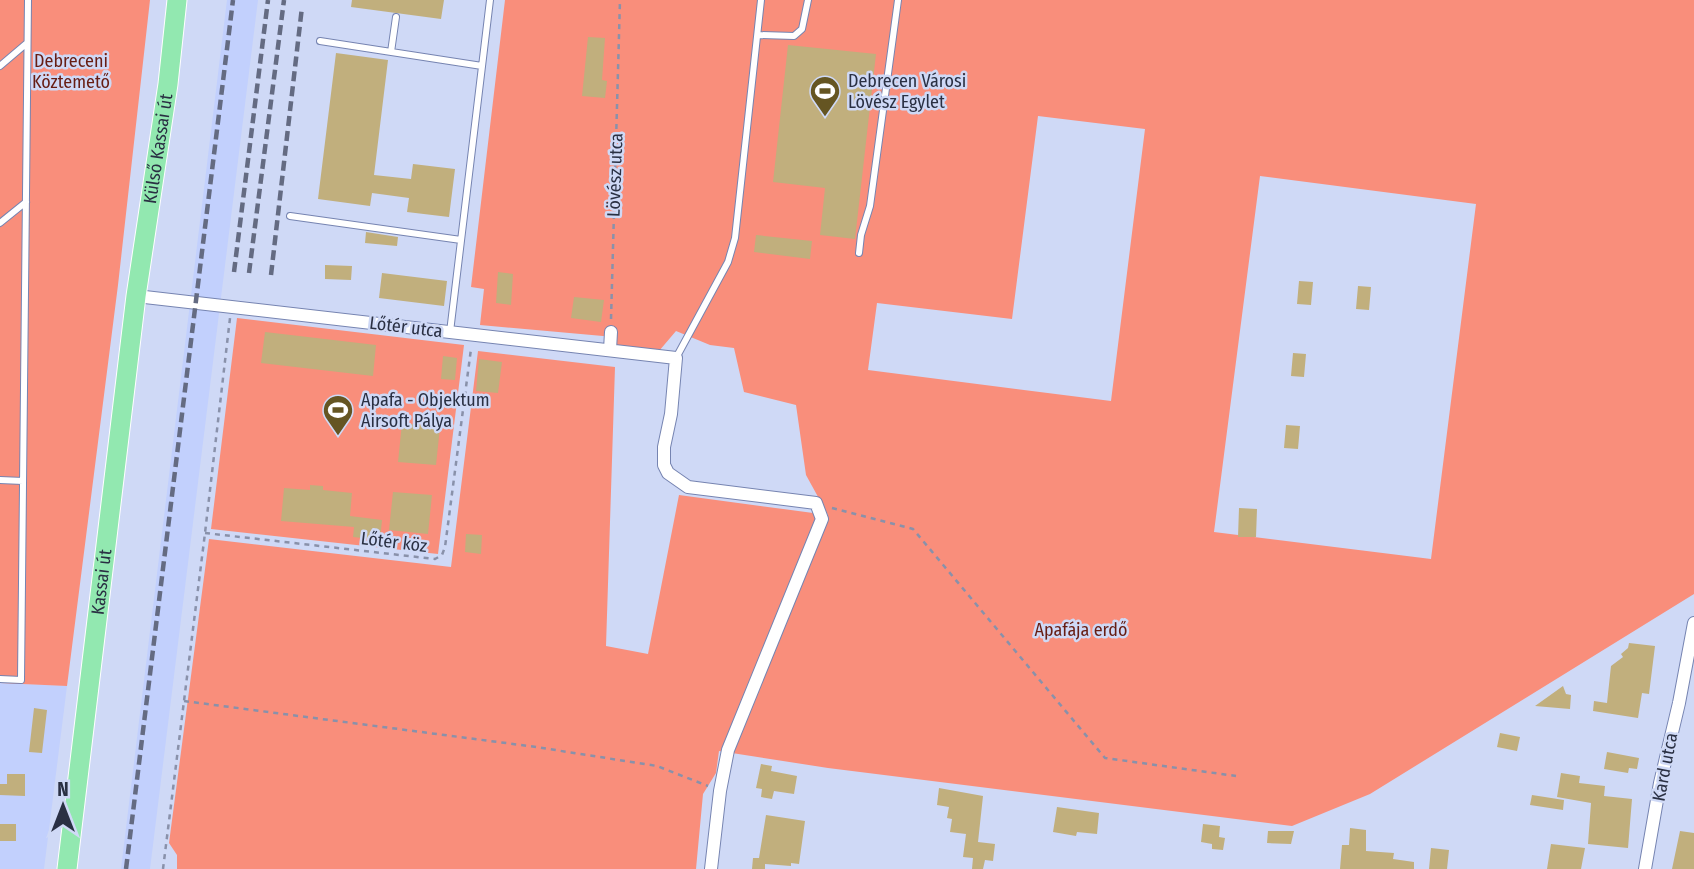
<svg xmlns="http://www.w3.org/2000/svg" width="1694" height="869" font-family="'Fira Sans Condensed',sans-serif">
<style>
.built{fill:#c2d0fd}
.green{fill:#f98e7b;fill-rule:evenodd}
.building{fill:#c1af7d}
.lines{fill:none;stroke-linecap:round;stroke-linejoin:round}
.lane-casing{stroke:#7684b1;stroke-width:8}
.street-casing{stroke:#7684b1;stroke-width:14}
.primary-casing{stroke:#fff;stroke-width:21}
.path{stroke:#8991aa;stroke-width:2.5;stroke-dasharray:5 5;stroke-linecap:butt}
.lane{stroke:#fff;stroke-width:6}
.street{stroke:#fff;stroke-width:12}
.primary{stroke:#92e8b0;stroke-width:19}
.rail{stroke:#646b82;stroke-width:4.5;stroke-dasharray:10 5;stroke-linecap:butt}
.labels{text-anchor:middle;stroke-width:5;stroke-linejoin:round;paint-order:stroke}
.park-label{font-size:18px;fill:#671d13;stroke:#cfd9f6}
.poi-label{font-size:18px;fill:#2a3043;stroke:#cfd9f6;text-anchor:start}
.street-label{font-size:18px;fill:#2a3043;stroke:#cfd9f6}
</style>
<rect width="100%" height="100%" fill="#cfd9f6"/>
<path class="built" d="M 227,0 L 258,0 L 150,869 L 121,869 Z
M 0,683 L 67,686 L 44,869 L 0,869 Z"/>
<path class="green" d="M 0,0 L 150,0 L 118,285 L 67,686 L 0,683 Z
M 505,0 L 1694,0 L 1694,594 L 1370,794 L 1292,826 L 828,768 L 719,751 L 716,773 L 703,794 L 696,869 L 177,869 L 177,855 L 169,843 L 209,539 L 451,567 L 478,351 L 615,367 L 606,646 L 648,654 L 679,495 L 828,515 L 806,475 L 796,405 L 744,392 L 734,348 L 710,345 L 676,331 L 659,351 L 615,346 L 614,337 L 480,325 L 484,289 L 471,287 ZM 1038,116 L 1145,129 L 1111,401 L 868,370 L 877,303 L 1012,319 ZM 1260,176 L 1476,204 L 1431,559 L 1214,532 Z
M 237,318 L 464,345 L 438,554 L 211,529 Z"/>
<path class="building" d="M 352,0 L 444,0 L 441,19 L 351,7 Z
M 588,37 L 605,38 L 602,80 L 607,81 L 605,98 L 582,96 Z
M 788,45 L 876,54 L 855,239 L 820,235 L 825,188 L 773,182 Z
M 336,53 L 388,60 L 374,175 L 411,179 L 413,164 L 455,169 L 449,217 L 407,212 L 409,198 L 372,193 L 370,206 L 318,199 Z
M 366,232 L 398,237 L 397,246 L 365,243 Z
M 756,235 L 812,241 L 810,259 L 754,252 Z
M 325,265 L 352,266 L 351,280 L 325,279 Z
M 498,272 L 513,274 L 511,305 L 496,303 Z
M 382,273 L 447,281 L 444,306 L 379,298 Z
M 1299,281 L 1313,282 L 1311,305 L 1297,304 Z
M 1358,286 L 1371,287 L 1369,310 L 1356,309 Z
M 574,297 L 604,300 L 601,322 L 571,318 Z
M 265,332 L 376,345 L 373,376 L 261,363 Z
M 1293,353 L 1306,354 L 1304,377 L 1291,376 Z
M 443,356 L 457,358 L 455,380 L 441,379 Z
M 479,359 L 502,362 L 498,393 L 476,391 Z
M 402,423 L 440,427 L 436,465 L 398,462 Z
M 1286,425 L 1300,426 L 1298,449 L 1284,448 Z
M 310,485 L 323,486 L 323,490 L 352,493 L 350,516 L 382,520 L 380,540 L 353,537 L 354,527 L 281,521 L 284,488 L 310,490 Z
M 393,492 L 432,495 L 428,534 L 389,530 Z
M 1239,508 L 1257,509 L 1256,537 L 1238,537 Z
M 466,534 L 482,535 L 481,554 L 465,552 Z
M 1629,643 L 1655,646 L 1649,694 L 1642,693 L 1638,718 L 1593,711 L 1594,701 L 1607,703 L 1611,666 L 1623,657 L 1621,654 L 1628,648 Z
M 1563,686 L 1566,694 L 1571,695 L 1570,709 L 1535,706 Z
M 34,708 L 47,710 L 42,753 L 29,752 Z
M 1500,733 L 1520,737 L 1517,751 L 1497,747 Z
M 1607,752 L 1639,758 L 1637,769 L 1629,768 L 1628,773 L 1604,769 Z
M 761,764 L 772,766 L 771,771 L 797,776 L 794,794 L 774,791 L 772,799 L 761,797 L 762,789 L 756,788 Z
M 1561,773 L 1580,776 L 1579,783 L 1605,786 L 1604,796 L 1632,799 L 1628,848 L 1588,844 L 1591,803 L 1557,797 Z
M 7,774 L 25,774 L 25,796 L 0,795 L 0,784 L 7,784 Z
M 939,788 L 983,796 L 978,842 L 995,844 L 993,861 L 985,860 L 983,869 L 972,869 L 973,858 L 963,857 L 966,834 L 950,832 L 952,819 L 947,818 L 949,807 L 937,805 Z
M 1532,795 L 1564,800 L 1563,810 L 1530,805 Z
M 1057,807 L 1099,813 L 1097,834 L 1077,832 L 1076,836 L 1053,832 Z
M 766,815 L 805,821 L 799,864 L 791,863 L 791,866 L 765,864 L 765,869 L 752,869 L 753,858 L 759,858 Z
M 0,824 L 16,824 L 16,841 L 0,841 Z
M 1203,824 L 1220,826 L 1219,837 L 1225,838 L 1223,850 L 1212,849 L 1212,844 L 1201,842 Z
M 1350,828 L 1366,830 L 1366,851 L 1394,853 L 1393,859 L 1414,862 L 1414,869 L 1340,869 L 1342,845 L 1349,845 Z
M 1268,831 L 1294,831 L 1291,844 L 1267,843 Z
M 1680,831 L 1694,833 L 1694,869 L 1672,869 Z
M 1551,844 L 1585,848 L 1581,869 L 1547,869 Z
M 1431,848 L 1449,850 L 1447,869 L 1429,869 Z"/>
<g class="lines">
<g class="lane-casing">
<path id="lane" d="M 758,35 L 794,36 L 802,29 L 808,0
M 320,41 L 482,66
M 391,52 L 396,17
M 0,66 L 27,43
M 290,216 L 461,240
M 0,223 L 26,202
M 859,253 L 861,235 L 870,206 L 898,0
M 450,332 L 490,0
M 676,358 L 728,262 L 735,238 L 761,0
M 0,480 L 23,481
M 0,679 L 21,680 L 28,0"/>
</g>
<g class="street-casing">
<path id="street" d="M 136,296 L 676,358 L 671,414 L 664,447 L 664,465 L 668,473 L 688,487 L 816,503 L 822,519 L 728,750 L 720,791 L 711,869
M 610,350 L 611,332
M 1645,869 L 1660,783 L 1679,703 L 1694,623"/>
</g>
<g class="primary-casing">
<g id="primary">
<path id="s1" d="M 67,869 L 136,296 L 168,84 L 177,0"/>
</g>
</g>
<path class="path" d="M 611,319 L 620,0
M 832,508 L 913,529 L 1105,758 L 1236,776
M 205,533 L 435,559 L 442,555 L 445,547 L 471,349
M 184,701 L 536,747 L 657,766 L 708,786
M 163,869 L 205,533 L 230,318"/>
<use href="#lane" class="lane"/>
<use href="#street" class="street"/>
<use href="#primary" class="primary"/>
<path class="rail" d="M 234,272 L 268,0
M 249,273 L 284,0
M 271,275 L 302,7
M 126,869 L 233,0"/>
</g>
<defs>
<g id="stadium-pin" transform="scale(1.575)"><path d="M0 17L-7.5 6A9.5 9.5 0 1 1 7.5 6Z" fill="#655522" stroke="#cfd9f6"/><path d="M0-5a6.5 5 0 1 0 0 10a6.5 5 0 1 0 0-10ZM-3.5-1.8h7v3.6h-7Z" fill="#fff"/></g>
</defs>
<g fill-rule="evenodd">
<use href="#stadium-pin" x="825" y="91"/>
<use href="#stadium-pin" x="338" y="410"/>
</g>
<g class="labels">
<g class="park-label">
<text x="71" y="67">Debreceni<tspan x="71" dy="21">Köztemető</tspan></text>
<text x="1081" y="636">Apafája erdő</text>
</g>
<g class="poi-label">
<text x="848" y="87">Debrecen Városi<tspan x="848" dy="21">Lövész Egylet</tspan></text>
<text x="361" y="406">Apafa - Objektum<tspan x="361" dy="21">Airsoft Pálya</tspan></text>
</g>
<g class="street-label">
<text dy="6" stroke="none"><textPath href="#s1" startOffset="726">Külső Kassai út</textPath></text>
<text transform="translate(615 175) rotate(-88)" y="6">Lövész utca</text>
<text transform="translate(406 327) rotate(7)" y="6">Lőtér utca</text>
<text transform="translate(394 542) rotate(7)" y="6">Lőtér köz</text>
<text dy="6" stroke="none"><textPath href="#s1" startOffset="289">Kassai út</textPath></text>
<text transform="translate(1665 767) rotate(-79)" y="6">Kard utca</text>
</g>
</g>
<g transform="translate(63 806)" stroke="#cfd9f6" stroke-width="5" paint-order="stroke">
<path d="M0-5L12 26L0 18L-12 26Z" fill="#2a3043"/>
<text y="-10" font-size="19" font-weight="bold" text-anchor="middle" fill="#2a3043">N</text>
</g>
</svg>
